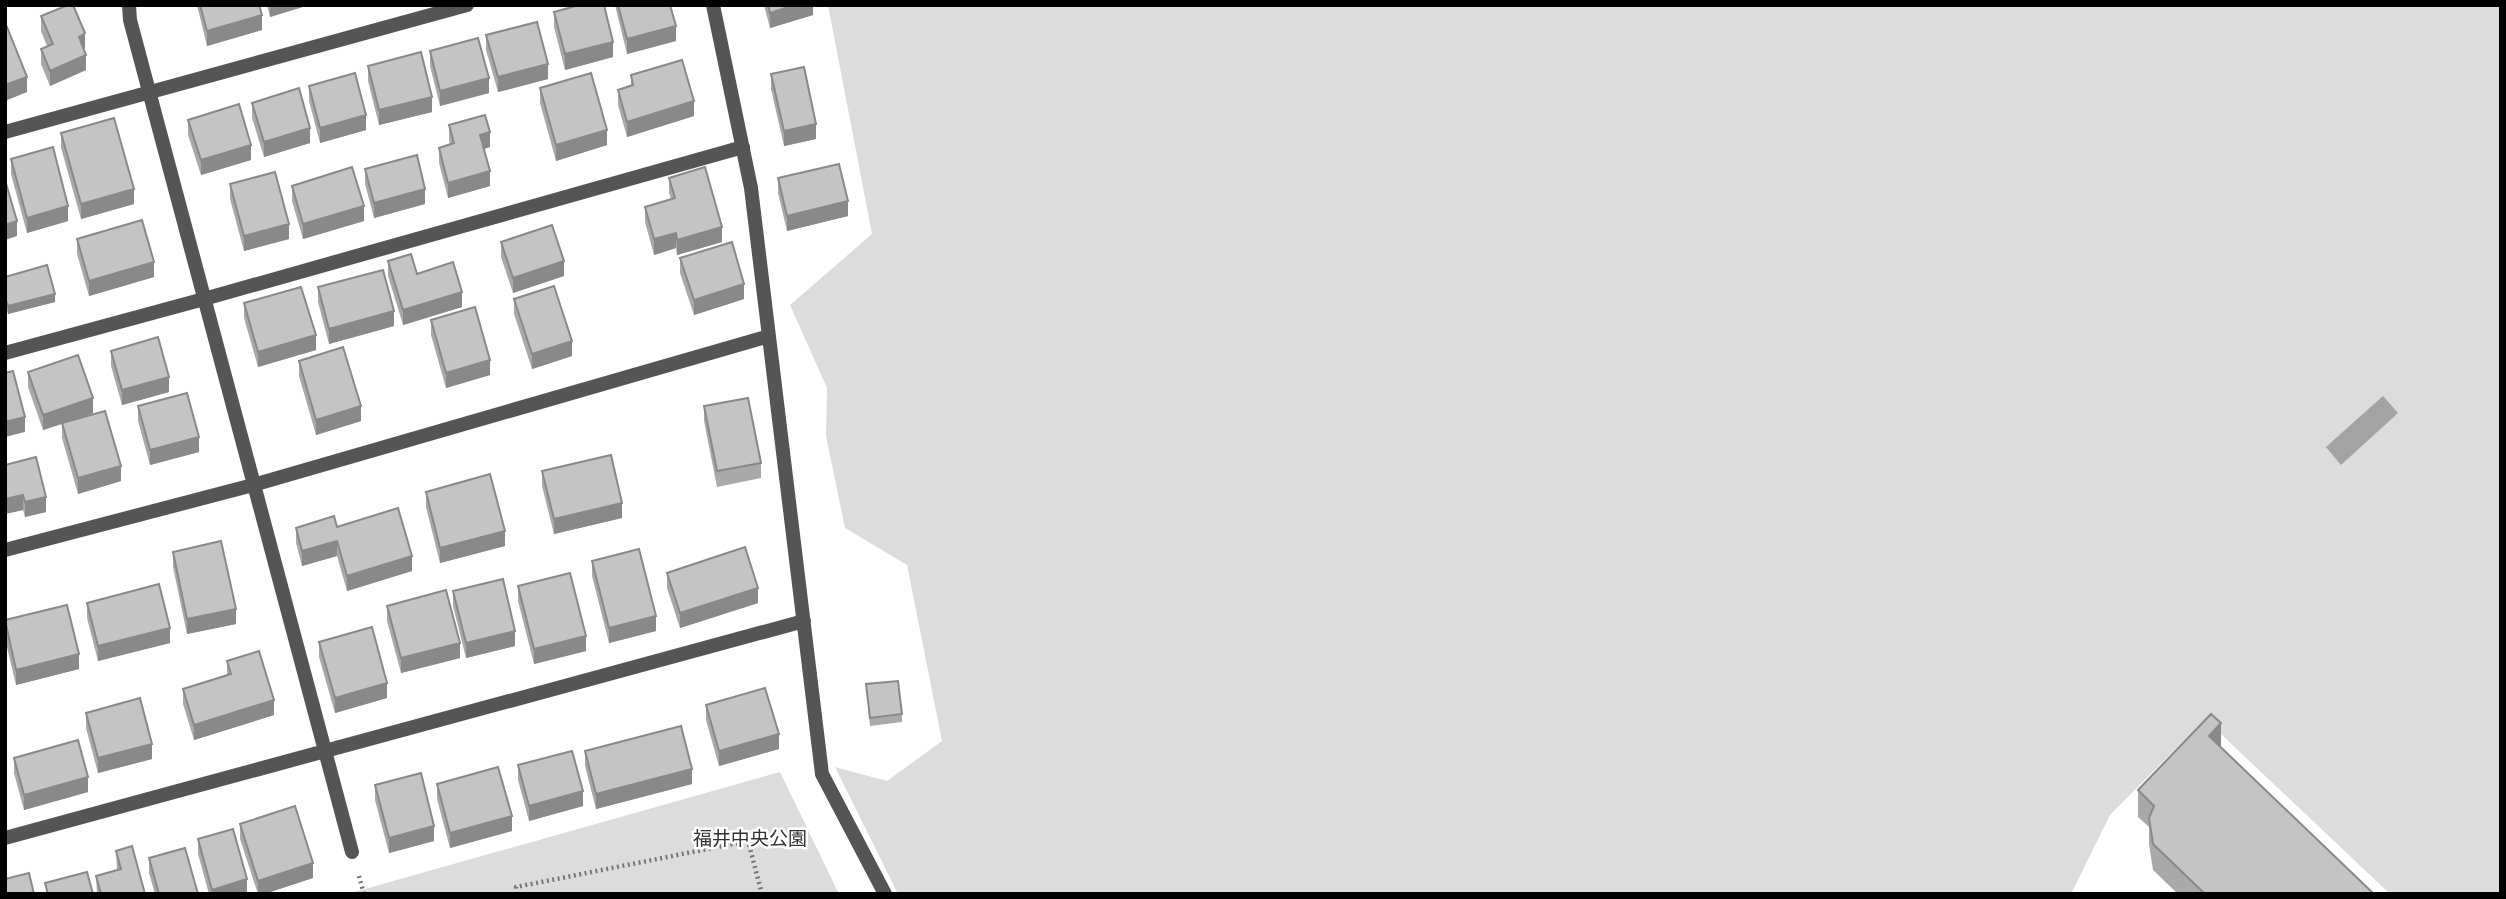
<svg xmlns="http://www.w3.org/2000/svg" width="2506" height="899" font-family="Ubuntu,'Noto Sans JP',sans-serif">
<style>
.green{fill:#dcdcdc}
.water{fill:#a3a3a3}
.lines{fill:none;stroke-linecap:round;stroke-linejoin:round}
.path{stroke:#777;stroke-width:4.5;stroke-dasharray:2 3.5;stroke-linecap:butt}
.minor{stroke:#555;stroke-width:14}
.wall{fill:#a9a9a9}
.shaded-wall{fill:#898989}
.building{fill:#c4c4c4;stroke:#898989;stroke-width:2}
.labels{text-anchor:middle;stroke-width:5;stroke-linejoin:round;paint-order:stroke}
.park-label{font-size:19px;fill:#333;stroke:#fff}
</style>
<rect width="100%" height="100%" fill="#fff"/>
<path class="green" d="M 828,5 L 2501,5 L 2501,894 L 2390,894 L 2205,719 L 2110,815 L 2071,894 L 898,894 L 835,767 L 887,781 L 942,741 L 907,565 L 845,528 L 826,436 L 827,388 L 790,305 L 872,234 Z
M 780,772 L 839,894 L 347,894 Z"/>
<path class="water" d="M 2383,396 L 2398,413 L 2341,465 L 2326,447 Z"/>
<g class="lines">
<path class="path" d="M 359,876 L 364,894
M 517,894 L 516,887 L 748,841 L 762,894"/>
<path class="minor" d="M 129,5 L 130,20 L 352,852
M 713,5 L 751,188 L 822,774 L 885,894
M 5,132 L 467,5
M 5,353 L 204,299 L 743,147
M 5,550 L 253,485 L 769,336
M 5,838 L 804,621"/>
</g>
<path class="wall" d="M 197,5 L 259,5 L 262,30 L 207,46 Z
M 267,5 L 309,5 L 270,17 Z
M 615,5 L 670,5 L 676,41 L 627,54 Z
M 764,5 L 813,5 L 813,15 L 770,28 Z
M 554,12 L 613,57 L 565,70 L 554,27 Z
M 41,16 L 85,48 L 84,49 L 86,70 L 50,86 L 41,64 L 41,49 L 47,46 L 41,31 Z
M 486,35 L 548,79 L 498,92 L 486,50 Z
M 430,51 L 489,93 L 440,106 L 430,66 Z
M 368,66 L 432,112 L 379,125 L 368,81 Z
M 771,74 L 816,139 L 784,146 L 771,89 Z
M 631,75 L 694,116 L 627,137 L 618,105 L 618,90 L 631,86 Z
M 309,86 L 366,130 L 320,143 L 309,101 Z
M 540,88 L 607,145 L 556,161 L 540,103 Z
M 252,103 L 310,143 L 264,157 L 252,118 Z
M 188,120 L 251,160 L 201,175 L 188,135 Z
M 449,125 L 490,147 L 484,149 L 490,186 L 448,198 L 439,163 L 439,148 L 450,145 L 449,140 Z
M 61,133 L 134,204 L 81,219 L 61,148 Z
M 11,159 L 68,221 L 27,233 L 11,174 Z
M 365,169 L 425,204 L 374,218 L 365,184 Z
M 669,178 L 722,242 L 677,255 L 676,248 L 654,255 L 645,222 L 645,207 L 671,199 L 669,193 Z
M 778,178 L 848,216 L 787,231 L 778,193 Z
M 230,184 L 289,239 L 244,251 L 230,199 Z
M 292,186 L 364,221 L 303,239 L 292,201 Z
M 77,239 L 154,277 L 89,296 L 77,254 Z
M 501,242 L 564,276 L 513,293 L 501,257 Z
M 680,258 L 744,299 L 694,315 L 680,273 Z
M 388,261 L 417,274 L 462,307 L 403,325 L 388,276 Z
M 5,277 L 55,302 L 8,314 L 5,305 Z
M 318,287 L 394,326 L 329,344 L 318,302 Z
M 514,299 L 572,356 L 532,369 L 514,314 Z
M 244,303 L 316,350 L 258,367 L 244,318 Z
M 431,320 L 490,375 L 446,388 L 431,335 Z
M 111,351 L 169,392 L 122,405 L 111,366 Z
M 299,361 L 361,421 L 316,435 L 299,376 Z
M 28,372 L 93,413 L 80,418 L 121,481 L 78,494 L 62,438 L 62,424 L 43,430 L 28,387 Z
M 138,406 L 199,452 L 150,465 L 138,421 Z
M 704,406 L 761,463 L 761,478 L 717,487 L 704,421 Z
M 5,465 L 46,512 L 25,517 L 23,510 L 5,514 Z
M 542,471 L 622,518 L 554,534 L 542,486 Z
M 426,492 L 505,546 L 440,563 L 426,507 Z
M 337,527 L 412,571 L 347,591 L 337,556 L 302,566 L 296,543 L 296,528 Z
M 173,552 L 236,624 L 187,634 L 173,567 Z
M 592,561 L 656,631 L 609,643 L 592,576 Z
M 667,573 L 758,603 L 680,628 L 667,588 Z
M 518,586 L 586,651 L 534,664 L 518,601 Z
M 453,591 L 515,646 L 466,658 L 453,606 Z
M 87,603 L 170,643 L 98,661 L 87,618 Z
M 387,606 L 460,658 L 401,673 L 387,621 Z
M 5,620 L 79,669 L 16,685 L 5,639 Z
M 319,642 L 387,698 L 335,713 L 319,657 Z
M 227,661 L 274,715 L 194,740 L 183,704 L 183,689 L 227,675 Z
M 866,684 L 902,714 L 902,722 L 870,726 Z
M 706,705 L 779,749 L 719,766 L 706,720 Z
M 86,713 L 152,759 L 98,773 L 86,728 Z
M 2221,747 L 2374,894 L 2178,894 L 2153,870 L 2149,844 L 2149,827 L 2138,817 L 2138,790 Z
M 585,751 L 692,784 L 596,809 L 585,766 Z
M 14,758 L 88,792 L 24,810 L 14,773 Z
M 518,765 L 583,806 L 529,821 L 518,780 Z
M 437,784 L 512,831 L 450,848 L 437,799 Z
M 375,785 L 434,841 L 389,853 L 375,800 Z
M 240,824 L 313,878 L 264,894 L 258,894 L 240,839 Z
M 198,839 L 247,894 L 209,894 L 198,854 Z
M 116,851 L 145,894 L 97,894 L 96,876 L 117,870 Z
M 149,858 L 198,894 L 155,894 L 149,873 Z"/>
<path class="shaded-wall" d="M 270,5 L 309,5 L 270,17 Z
M 795,5 L 813,5 L 813,15 L 770,28 L 770,13 Z
M 262,15 L 262,30 L 207,46 L 207,31 Z
M 676,26 L 676,41 L 627,54 L 627,39 Z
M 85,33 L 85,48 L 79,52 L 79,37 Z
M 613,42 L 613,57 L 565,70 L 565,54 Z
M 86,55 L 86,70 L 50,86 L 50,71 Z
M 548,64 L 548,79 L 498,92 L 498,77 Z
M 27,77 L 27,92 L 5,101 L 5,85 Z
M 489,78 L 489,93 L 440,106 L 440,91 Z
M 432,97 L 432,112 L 379,125 L 379,110 Z
M 694,101 L 694,116 L 627,137 L 627,122 Z
M 366,115 L 366,130 L 320,143 L 320,128 Z
M 816,124 L 816,139 L 784,146 L 784,131 Z
M 310,128 L 310,143 L 264,157 L 264,142 Z
M 607,130 L 607,145 L 556,161 L 556,145 Z
M 490,132 L 490,147 L 480,150 L 480,135 Z
M 251,145 L 251,160 L 201,175 L 201,160 Z
M 490,171 L 490,186 L 448,198 L 448,183 Z
M 134,189 L 134,204 L 81,219 L 81,204 Z
M 425,189 L 425,204 L 374,218 L 374,203 Z
M 848,201 L 848,216 L 787,231 L 787,216 Z
M 68,206 L 68,221 L 27,233 L 27,218 Z
M 364,206 L 364,221 L 303,239 L 303,224 Z
M 17,221 L 17,236 L 5,240 L 5,225 Z
M 289,224 L 289,239 L 244,251 L 244,236 Z
M 722,227 L 722,242 L 677,255 L 677,240 Z
M 676,233 L 676,248 L 654,255 L 654,239 Z
M 564,261 L 564,276 L 513,293 L 513,278 Z
M 154,262 L 154,277 L 89,296 L 89,281 Z
M 744,284 L 744,299 L 694,315 L 694,300 Z
M 462,292 L 462,307 L 403,325 L 403,310 Z
M 55,294 L 55,302 L 8,314 L 8,306 Z
M 394,311 L 394,326 L 329,344 L 329,329 Z
M 316,335 L 316,350 L 258,367 L 258,352 Z
M 572,341 L 572,356 L 532,369 L 532,354 Z
M 490,360 L 490,375 L 446,388 L 446,373 Z
M 169,377 L 169,392 L 122,405 L 122,390 Z
M 93,398 L 93,413 L 43,430 L 43,415 Z
M 361,406 L 361,421 L 316,435 L 316,420 Z
M 25,417 L 25,432 L 5,437 L 5,422 Z
M 199,437 L 199,452 L 150,465 L 150,450 Z
M 121,466 L 121,481 L 78,494 L 78,478 Z
M 23,495 L 23,510 L 5,514 L 5,499 Z
M 46,497 L 46,512 L 25,517 L 25,502 Z
M 622,503 L 622,518 L 554,534 L 554,519 Z
M 505,531 L 505,546 L 440,563 L 440,548 Z
M 337,541 L 337,556 L 302,566 L 302,551 Z
M 412,556 L 412,571 L 347,591 L 347,576 Z
M 758,588 L 758,603 L 680,628 L 680,613 Z
M 236,609 L 236,624 L 187,634 L 187,619 Z
M 656,616 L 656,631 L 609,643 L 609,628 Z
M 170,628 L 170,643 L 98,661 L 98,646 Z
M 515,631 L 515,646 L 466,658 L 466,643 Z
M 586,636 L 586,651 L 534,664 L 534,649 Z
M 460,643 L 460,658 L 401,673 L 401,658 Z
M 79,654 L 79,669 L 16,685 L 16,670 Z
M 387,683 L 387,698 L 335,713 L 335,698 Z
M 274,700 L 274,715 L 194,740 L 194,725 Z
M 2221,723 L 2221,749 L 2209,736 Z
M 779,734 L 779,749 L 719,766 L 719,751 Z
M 152,744 L 152,759 L 98,773 L 98,758 Z
M 692,769 L 692,784 L 596,809 L 596,794 Z
M 88,777 L 88,792 L 24,810 L 24,795 Z
M 583,791 L 583,806 L 529,821 L 529,806 Z
M 512,816 L 512,831 L 450,848 L 450,833 Z
M 434,826 L 434,841 L 389,853 L 389,838 Z
M 313,863 L 313,878 L 264,894 L 258,894 L 258,881 Z
M 247,879 L 247,894 L 212,894 L 212,890 Z"/>
<path class="building" d="M 68,5 L 73,5 L 85,33 L 79,37 L 86,55 L 50,71 L 41,49 L 53,44 L 41,16 Z
M 200,5 L 259,5 L 262,15 L 207,31 Z
M 579,5 L 604,5 L 613,42 L 565,54 L 554,12 Z
M 618,5 L 670,5 L 676,26 L 627,39 Z
M 768,5 L 795,5 L 770,13 Z
M 537,22 L 548,64 L 498,77 L 486,35 Z
M 7,27 L 27,77 L 5,85 L 5,28 Z
M 478,38 L 489,78 L 440,91 L 430,51 Z
M 421,52 L 432,97 L 379,110 L 368,66 Z
M 682,60 L 694,101 L 627,122 L 618,90 L 633,85 L 631,75 Z
M 804,67 L 816,124 L 784,131 L 771,74 Z
M 355,73 L 366,115 L 320,128 L 309,86 Z
M 591,73 L 607,130 L 556,145 L 540,88 Z
M 299,88 L 310,128 L 264,142 L 252,103 Z
M 239,104 L 251,145 L 201,160 L 188,120 Z
M 485,115 L 490,132 L 480,135 L 490,171 L 448,183 L 439,148 L 454,143 L 449,125 Z
M 114,118 L 134,189 L 81,204 L 61,133 Z
M 53,147 L 68,206 L 27,218 L 11,159 Z
M 417,155 L 425,189 L 374,203 L 365,169 Z
M 839,164 L 848,201 L 787,216 L 778,178 Z
M 352,167 L 364,206 L 303,224 L 292,186 Z
M 705,167 L 722,227 L 677,240 L 676,233 L 654,239 L 645,207 L 675,198 L 669,178 Z
M 275,172 L 289,224 L 244,236 L 230,184 Z
M 5,180 L 17,221 L 5,225 Z
M 142,220 L 154,262 L 89,281 L 77,239 Z
M 552,225 L 564,261 L 513,278 L 501,242 Z
M 732,242 L 744,284 L 694,300 L 680,258 Z
M 411,254 L 417,274 L 453,262 L 462,292 L 403,310 L 388,261 Z
M 47,265 L 55,294 L 8,306 L 5,297 L 5,277 Z
M 383,270 L 394,311 L 329,329 L 318,287 Z
M 554,286 L 572,341 L 532,354 L 514,299 Z
M 301,287 L 316,335 L 258,352 L 244,303 Z
M 475,307 L 490,360 L 446,373 L 431,320 Z
M 158,337 L 169,377 L 122,390 L 111,351 Z
M 343,347 L 361,406 L 316,420 L 299,361 Z
M 78,355 L 93,398 L 43,415 L 28,372 Z
M 13,371 L 25,417 L 5,422 L 5,373 Z
M 187,393 L 199,437 L 150,450 L 138,406 Z
M 748,398 L 761,463 L 717,471 L 704,406 Z
M 105,411 L 121,466 L 78,478 L 62,423 Z
M 611,455 L 622,503 L 554,519 L 542,471 Z
M 36,457 L 46,497 L 25,502 L 23,495 L 5,499 L 5,465 Z
M 490,474 L 505,531 L 440,548 L 426,492 Z
M 398,508 L 412,556 L 347,576 L 337,541 L 302,551 L 296,528 L 334,516 L 337,527 Z
M 221,541 L 236,609 L 187,619 L 173,552 Z
M 745,547 L 758,588 L 680,613 L 667,573 Z
M 639,549 L 656,616 L 609,628 L 592,561 Z
M 570,573 L 586,636 L 534,649 L 518,586 Z
M 503,579 L 515,631 L 466,643 L 453,591 Z
M 159,584 L 170,628 L 98,646 L 87,603 Z
M 446,590 L 460,643 L 401,658 L 387,606 Z
M 67,605 L 79,654 L 16,670 L 5,620 Z
M 372,627 L 387,683 L 335,698 L 319,642 Z
M 259,651 L 274,700 L 194,725 L 183,689 L 231,674 L 227,661 Z
M 898,681 L 902,714 L 870,718 L 866,684 Z
M 765,688 L 779,734 L 719,751 L 706,705 Z
M 140,698 L 152,744 L 98,758 L 86,713 Z
M 2211,714 L 2221,723 L 2209,736 L 2374,894 L 2205,894 L 2153,844 L 2149,818 L 2154,806 L 2138,790 Z
M 681,726 L 692,769 L 596,794 L 585,751 Z
M 78,740 L 88,777 L 24,795 L 14,758 Z
M 572,751 L 583,791 L 529,806 L 518,765 Z
M 498,767 L 512,816 L 450,833 L 437,784 Z
M 421,773 L 434,826 L 389,838 L 375,785 Z
M 295,806 L 313,863 L 258,881 L 240,824 Z
M 233,829 L 247,879 L 212,890 L 198,839 Z
M 132,846 L 145,894 L 101,894 L 96,876 L 121,869 L 116,851 Z
M 185,848 L 198,894 L 159,894 L 149,858 Z
M 87,872 L 93,894 L 48,894 L 45,883 Z
M 29,873 L 34,894 L 5,894 L 5,879 Z"/>
<g class="labels">
<g class="park-label">
<text x="750" y="845">福井中央公園</text>
</g>
</g>
<rect width="2506" height="899" fill="none" stroke="#000000" stroke-width="14"/>
</svg>
